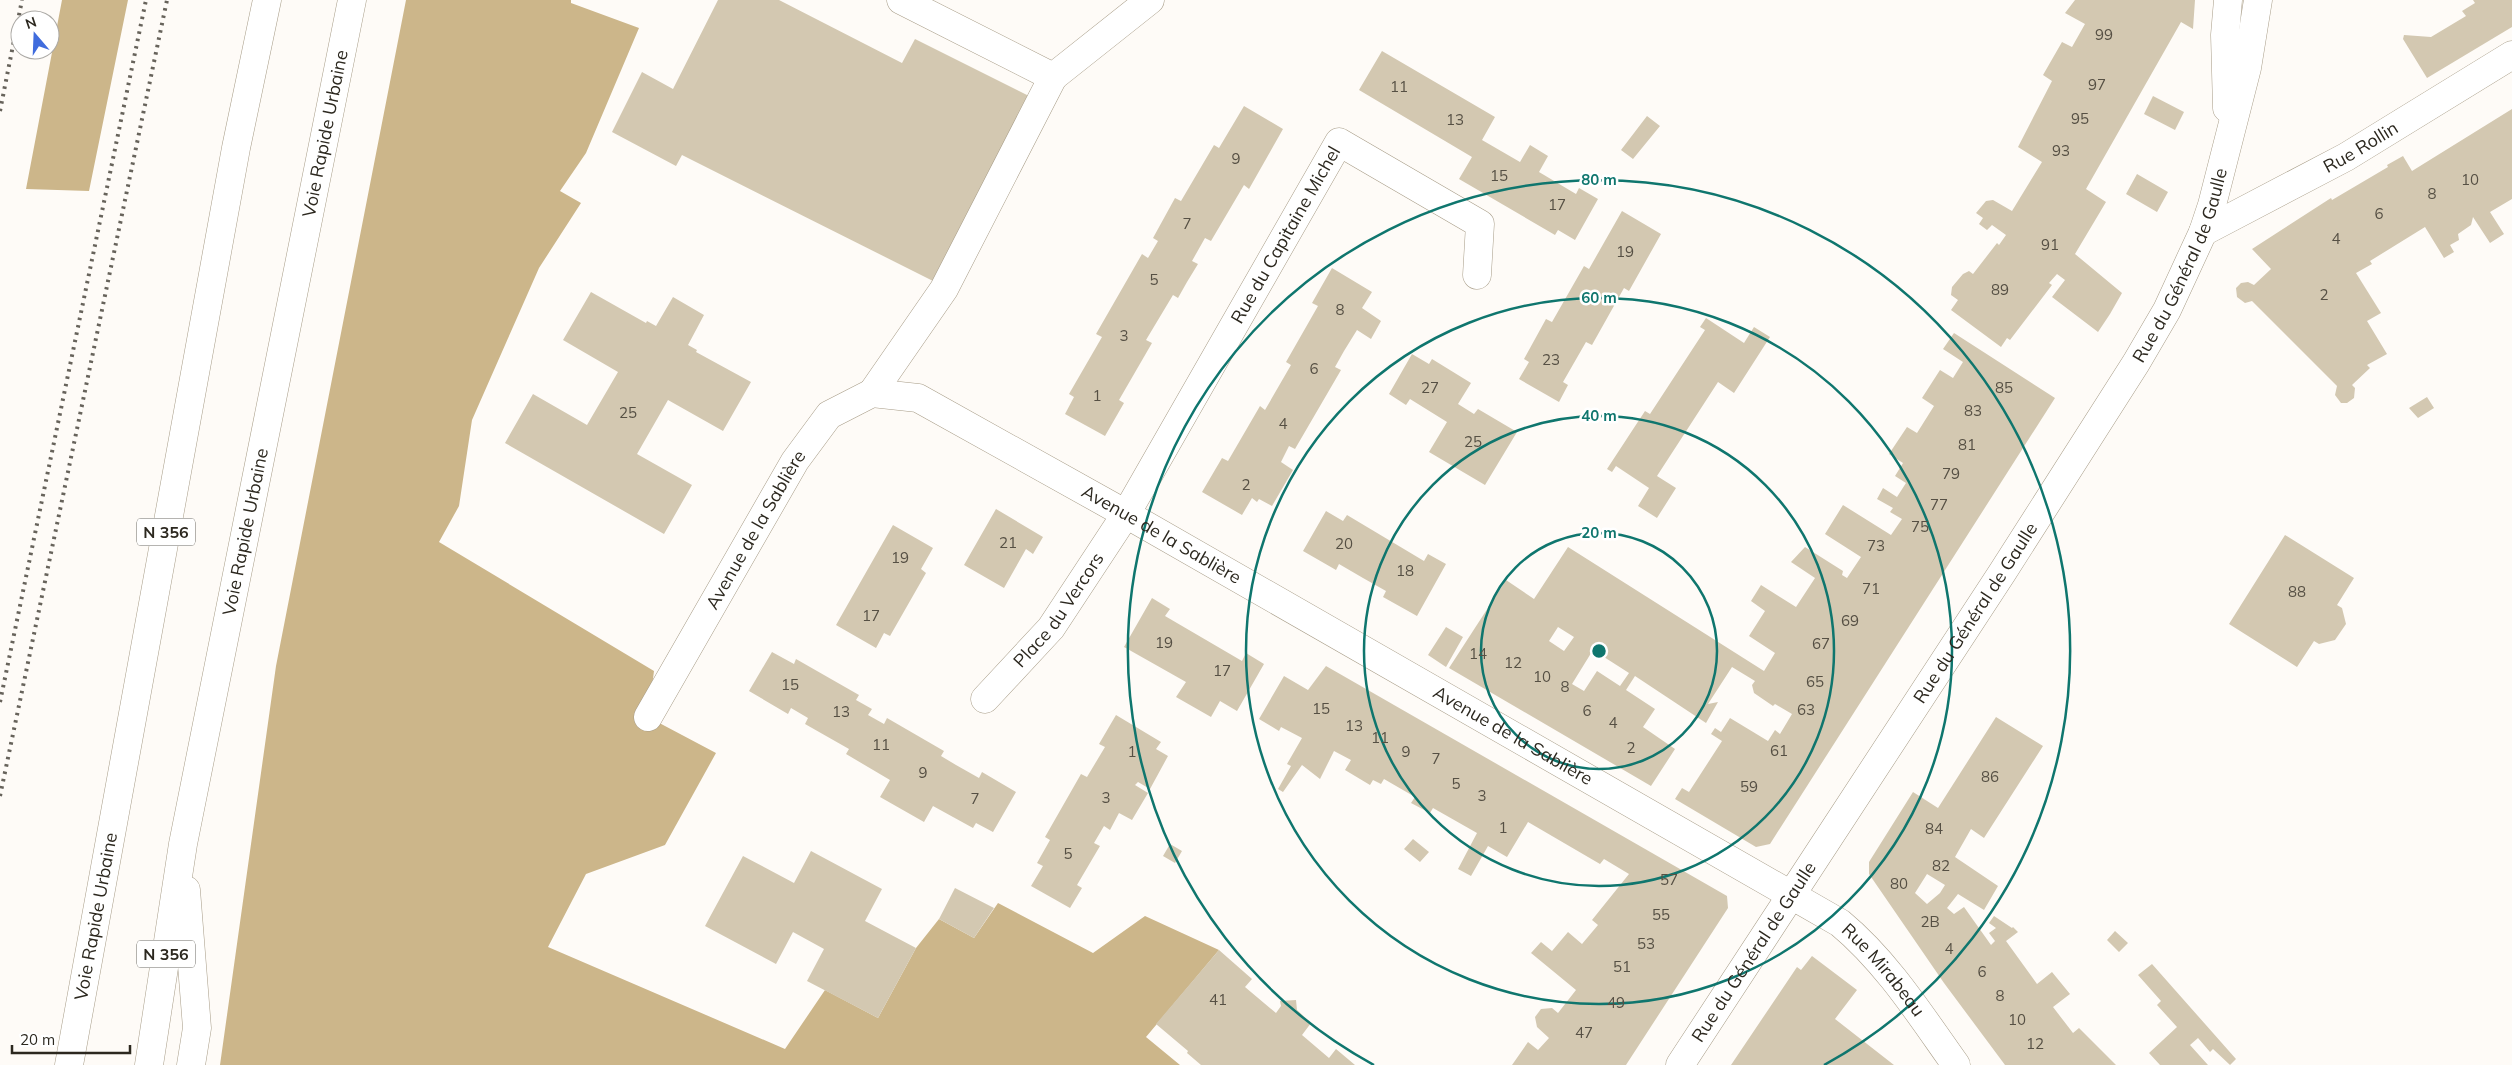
<svg xmlns="http://www.w3.org/2000/svg" width="2512" height="1065" font-family="Mulish,sans-serif">
<style>
.forest{fill:#ccb68a}
.building{fill:#d3c8b1;fill-rule:evenodd}
.lines{fill:none;stroke-linecap:round;stroke-linejoin:round}
.minor-casing{stroke:#a79c87;stroke-width:29}
.highway-casing{stroke:#a79c87;stroke-width:29}
.minor{stroke:#fff;stroke-width:28}
.highway{stroke:#fff;stroke-width:28}
.rail{stroke:#67635b;stroke-width:4;stroke-dasharray:2.5 5;stroke-linecap:butt}
.ring{fill:none;stroke:#0f766e;stroke-width:2.5}
.labels{text-anchor:middle;stroke-width:5;stroke-linejoin:round;paint-order:stroke}
.number-label{font-size:15px;fill:#565044}
.shield{fill:#fff;stroke:#6b6862;stroke-width:1}
.shield-label{font-size:16px;font-weight:bold;fill:#2c281f}
.street-label{font-size:18px;fill:#2c281f;stroke:#fff}
.centre{fill:#0f766e;stroke:#fff;stroke-width:2.5}
.ring-label{font-size:15px;text-anchor:middle;font-weight:bold;fill:#0f766e;stroke:#fff;stroke-width:5;stroke-linejoin:round;paint-order:stroke}
</style>
<rect width="100%" height="100%" fill="#fefbf7"/>
<path class="forest" d="M 62,0 L 128,0 L 89,191 L 26,189 Z
M 406,0 L 571,0 L 571,3 L 639,28 L 586,153 L 560,191 L 581,203 L 539,268 L 472,420 L 459,506 L 439,542 L 654,671 L 648,717 L 716,753 L 665,845 L 586,874 L 548,947 L 785,1049 L 825,990 L 878,1018 L 916,948 L 939,919 L 974,938 L 998,903 L 1093,953 L 1145,916 L 1219,950 L 1146,1037 L 1180,1065 L 220,1065 L 276,666 Z"/>
<path class="building" d="M 718,0 L 779,0 L 902,63 L 915,39 L 1031,97 L 933,281 L 682,155 L 676,166 L 612,132 L 642,72 L 673,89 Z
M 2075,0 L 2195,0 L 2193,29 L 2181,22 L 2086,189 L 2106,202 L 2075,254 L 2122,293 L 2110,314 L 2098,332 L 2052,297 L 2065,280 L 2057,274 L 2049,283 L 2052,285 L 2010,340 L 2007,338 L 2001,347 L 1951,310 L 1958,300 L 1951,295 L 1952,287 L 1963,274 L 1969,271 L 1973,274 L 1997,243 L 1999,245 L 2006,235 L 1992,225 L 1987,230 L 1979,224 L 1983,218 L 1976,213 L 1986,201 L 1993,200 L 2012,211 L 2042,162 L 2018,147 L 2052,81 L 2043,75 L 2062,42 L 2072,47 L 2085,24 L 2065,13 Z
M 2473,0 L 2512,0 L 2512,27 L 2427,78 L 2403,39 L 2404,35 L 2431,37 L 2466,16 L 2462,11 L 2475,3 Z
M 1382,51 L 1495,117 L 1482,140 L 1520,162 L 1530,145 L 1548,156 L 1539,172 L 1576,194 L 1579,188 L 1598,199 L 1575,240 L 1558,230 L 1555,235 L 1459,179 L 1472,157 L 1359,90 Z
M 2153,96 L 2184,112 L 2175,130 L 2144,114 Z
M 1244,106 L 1283,129 L 1249,189 L 1244,185 L 1211,241 L 1205,238 L 1192,261 L 1198,264 L 1187,282 L 1178,298 L 1173,295 L 1146,340 L 1152,343 L 1119,400 L 1124,403 L 1105,436 L 1065,414 L 1074,397 L 1069,394 L 1102,337 L 1096,334 L 1142,254 L 1148,258 L 1158,241 L 1153,238 L 1175,198 L 1181,201 L 1214,145 L 1219,148 Z
M 2512,109 L 2512,199 L 2490,212 L 2504,234 L 2490,243 L 2473,217 L 2471,225 L 2458,234 L 2459,240 L 2450,245 L 2454,252 L 2444,258 L 2425,227 L 2370,261 L 2372,264 L 2356,273 L 2381,313 L 2367,321 L 2387,354 L 2367,365 L 2370,368 L 2352,385 L 2355,388 L 2354,398 L 2347,403 L 2341,403 L 2335,395 L 2337,386 L 2252,301 L 2245,303 L 2237,297 L 2236,288 L 2241,283 L 2248,282 L 2254,285 L 2271,269 L 2252,249 L 2331,198 L 2332,200 L 2388,167 L 2387,165 L 2403,156 L 2412,171 Z
M 1647,116 L 1660,126 L 1633,159 L 1621,150 Z
M 2137,174 L 2168,192 L 2157,212 L 2126,194 Z
M 1622,211 L 1661,234 L 1629,291 L 1624,288 L 1592,345 L 1586,342 L 1563,382 L 1568,385 L 1559,402 L 1519,379 L 1529,362 L 1524,359 L 1546,319 L 1552,322 L 1584,266 L 1589,269 Z
M 1332,268 L 1372,292 L 1362,308 L 1381,321 L 1371,339 L 1357,330 L 1344,351 L 1335,367 L 1341,370 L 1295,449 L 1289,446 L 1281,462 L 1293,470 L 1272,506 L 1259,499 L 1257,502 L 1252,498 L 1242,515 L 1202,492 L 1222,458 L 1228,461 L 1260,406 L 1265,410 L 1291,365 L 1286,362 L 1318,306 L 1312,303 Z
M 591,292 L 646,323 L 647,321 L 656,326 L 673,297 L 704,315 L 688,345 L 697,350 L 696,352 L 751,382 L 723,431 L 668,400 L 637,454 L 692,485 L 664,534 L 505,443 L 533,394 L 587,425 L 618,372 L 563,340 Z
M 1706,318 L 1744,343 L 1754,327 L 1770,337 L 1734,393 L 1718,382 L 1657,476 L 1676,488 L 1657,518 L 1638,506 L 1649,488 L 1616,466 L 1612,472 L 1607,469 L 1645,411 L 1650,414 L 1705,330 L 1700,327 Z
M 1954,333 L 2055,398 L 1770,844 L 1756,847 L 1675,799 L 1682,788 L 1689,792 L 1722,741 L 1711,734 L 1715,728 L 1721,732 L 1730,718 L 1768,741 L 1775,730 L 1780,734 L 1792,714 L 1775,704 L 1773,706 L 1754,693 L 1752,685 L 1755,681 L 1732,667 L 1708,704 L 1718,702 L 1706,723 L 1635,676 L 1626,690 L 1655,709 L 1643,727 L 1675,749 L 1651,786 L 1449,668 L 1506,580 L 1534,599 L 1568,547 L 1764,671 L 1775,653 L 1749,636 L 1765,611 L 1751,601 L 1761,585 L 1796,607 L 1815,578 L 1791,562 L 1805,547 L 1843,571 L 1842,575 L 1847,578 L 1861,557 L 1825,534 L 1843,505 L 1891,535 L 1902,519 L 1890,512 L 1893,508 L 1877,499 L 1883,488 L 1897,497 L 1906,483 L 1895,476 L 1903,463 L 1889,454 L 1907,427 L 1917,433 L 1934,406 L 1922,398 L 1940,370 L 1953,378 L 1963,362 L 1943,349 ZM 1558,627 L 1574,637 L 1564,651 L 1549,641 ZM 1593,650 L 1629,673 L 1620,686 L 1597,671 L 1584,691 L 1572,684 Z
M 1412,354 L 1429,364 L 1432,359 L 1471,383 L 1458,404 L 1474,414 L 1478,409 L 1517,432 L 1485,485 L 1429,452 L 1447,422 L 1410,399 L 1406,405 L 1389,394 Z
M 2427,397 L 2434,408 L 2418,418 L 2409,408 Z
M 996,509 L 1043,537 L 1033,554 L 1026,549 L 1004,588 L 964,565 Z
M 1326,511 L 1343,521 L 1347,515 L 1424,561 L 1428,554 L 1446,564 L 1417,616 L 1383,597 L 1386,591 L 1363,578 L 1339,564 L 1336,570 L 1303,551 Z
M 893,525 L 933,548 L 921,569 L 926,573 L 890,636 L 884,633 L 876,648 L 836,625 Z
M 2285,535 L 2354,578 L 2337,605 L 2342,608 L 2346,624 L 2335,640 L 2319,644 L 2314,641 L 2297,667 L 2229,624 Z
M 1152,598 L 1170,609 L 1165,616 L 1242,661 L 1246,653 L 1264,664 L 1237,711 L 1220,701 L 1211,717 L 1176,697 L 1186,682 L 1124,647 Z
M 1446,627 L 1463,637 L 1446,667 L 1428,655 Z
M 772,652 L 794,664 L 796,659 L 859,695 L 856,700 L 872,709 L 868,715 L 884,724 L 887,718 L 944,751 L 941,756 L 956,765 L 979,778 L 982,772 L 1016,792 L 993,832 L 976,823 L 973,828 L 933,806 L 924,822 L 880,797 L 890,780 L 846,754 L 849,749 L 805,724 L 808,718 L 791,708 L 788,714 L 749,691 Z
M 1326,666 L 1727,896 L 1728,908 L 1626,1065 L 1512,1065 L 1528,1042 L 1538,1050 L 1549,1038 L 1537,1027 L 1535,1017 L 1541,1009 L 1552,1008 L 1558,1013 L 1576,990 L 1531,953 L 1541,942 L 1552,951 L 1568,932 L 1582,944 L 1598,925 L 1592,920 L 1629,874 L 1604,859 L 1600,864 L 1528,822 L 1507,857 L 1488,846 L 1471,876 L 1458,869 L 1477,833 L 1433,808 L 1430,813 L 1411,803 L 1415,797 L 1384,779 L 1381,784 L 1373,780 L 1370,785 L 1345,770 L 1351,760 L 1334,751 L 1320,779 L 1302,765 L 1283,792 L 1278,789 L 1291,766 L 1287,764 L 1302,738 L 1281,727 L 1279,731 L 1259,719 L 1284,676 L 1308,690 Z
M 1116,715 L 1161,742 L 1156,749 L 1168,756 L 1150,789 L 1138,782 L 1135,785 L 1148,793 L 1132,820 L 1119,813 L 1110,830 L 1104,826 L 1094,843 L 1100,846 L 1077,885 L 1082,888 L 1070,908 L 1031,886 L 1043,866 L 1037,863 L 1050,840 L 1045,837 L 1081,774 L 1087,777 L 1105,747 L 1099,744 Z
M 1996,717 L 2043,746 L 1984,838 L 1971,829 L 1955,857 L 1998,886 L 1984,910 L 1958,894 L 1947,908 L 1954,914 L 1964,907 L 1991,945 L 1995,941 L 1989,933 L 1996,928 L 1989,923 L 1994,916 L 2012,928 L 2013,927 L 2018,932 L 2006,941 L 2037,984 L 2052,972 L 2070,994 L 2053,1007 L 2073,1033 L 2079,1028 L 2116,1065 L 2005,1065 L 1944,983 L 1869,874 L 1869,862 L 1913,792 L 1938,808 ZM 1927,874 L 1945,885 L 1940,893 L 1927,904 L 1915,893 Z
M 1413,839 L 1429,852 L 1420,862 L 1404,849 Z
M 1170,844 L 1182,851 L 1175,863 L 1163,856 Z
M 811,851 L 882,889 L 865,921 L 916,948 L 878,1018 L 807,981 L 824,949 L 793,932 L 776,964 L 705,926 L 743,856 L 794,883 Z
M 955,888 L 994,908 L 974,938 L 939,919 Z
M 2115,931 L 2128,943 L 2119,952 L 2107,940 Z
M 1219,950 L 1252,979 L 1245,987 L 1276,1013 L 1281,1006 L 1280,1001 L 1296,1000 L 1297,1010 L 1311,1023 L 1302,1035 L 1329,1058 L 1336,1049 L 1355,1065 L 1201,1065 L 1187,1053 L 1188,1051 L 1156,1024 Z
M 1812,956 L 1857,990 L 1835,1019 L 1894,1065 L 1731,1065 L 1797,967 L 1801,970 Z
M 2152,964 L 2236,1059 L 2230,1065 L 2213,1049 L 2210,1052 L 2198,1038 L 2190,1045 L 2208,1065 L 2160,1065 L 2149,1053 L 2177,1027 L 2157,1005 L 2161,1001 L 2138,975 Z"/>
<g class="lines">
<g class="minor-casing">
<g id="minor">
<path d="M 901,0 L 1053,77 L 1150,0"/>
<path d="M 2227,108 L 2225,35 L 2228,0"/>
<path id="s1" d="M 2203,232 L 2346,157 L 2512,55"/>
<path d="M 872,393 L 944,289 L 1053,77"/>
<path id="s2" d="M 985,699 L 1051,628 L 1126,514 L 1339,142 L 1480,224 L 1477,275"/>
<path id="s3" d="M 648,717 L 795,461 L 829,415 L 872,393 L 918,398 L 1126,514 L 1840,923 C 1887,962 1921,1016 1956,1065"/>
<path id="s4" d="M 1680,1065 L 2002,573 L 2136,363 L 2167,310 L 2203,232 L 2212,205 L 2247,68 L 2258,0"/>
</g>
</g>
<g class="highway-casing">
<g id="highway">
<path d="M 186,890 L 197,1028 L 191,1065"/>
<path id="s5" d="M 69,1065 L 236,148 L 267,0"/>
<path id="s6" d="M 149,1065 L 183,844 L 352,0"/>
</g>
</g>
<use href="#minor" class="minor"/>
<use href="#highway" class="highway"/>
<path class="rail" d="M 0,111 L 22,0
M 0,702 L 146,0
M 0,796 L 167,0"/>
</g>
<g class="ring">
<circle cx="1599" cy="651" r="118"/>
<circle cx="1599" cy="651" r="235"/>
<circle cx="1599" cy="651" r="353"/>
<path d="M1374 1065A471 471 0 1 1 1824 1065"/>
</g>
<g class="labels">
<g class="number-label">
<text x="2104" y="40">99</text>
<text x="2097" y="90">97</text>
<text x="1399" y="92">11</text>
<text x="2080" y="124">95</text>
<text x="1455" y="125">13</text>
<text x="2061" y="156">93</text>
<text x="1236" y="164">9</text>
<text x="1499" y="181">15</text>
<text x="2470" y="185">10</text>
<text x="2432" y="199">8</text>
<text x="1557" y="210">17</text>
<text x="2379" y="219">6</text>
<text x="1187" y="229">7</text>
<text x="2336" y="244">4</text>
<text x="2050" y="250">91</text>
<text x="1625" y="257">19</text>
<text x="1154" y="285">5</text>
<text x="2000" y="295">89</text>
<text x="2324" y="300">2</text>
<text x="1340" y="315">8</text>
<text x="1124" y="341">3</text>
<text x="1551" y="365">23</text>
<text x="1314" y="374">6</text>
<text x="1430" y="393">27</text>
<text x="2004" y="393">85</text>
<text x="1097" y="401">1</text>
<text x="1973" y="416">83</text>
<text x="628" y="418">25</text>
<text x="1283" y="429">4</text>
<text x="1473" y="447">25</text>
<text x="1967" y="450">81</text>
<text x="1951" y="479">79</text>
<text x="1246" y="490">2</text>
<text x="1939" y="510">77</text>
<text x="1920" y="532">75</text>
<text x="1008" y="548">21</text>
<text x="1344" y="549">20</text>
<text x="1876" y="551">73</text>
<text x="900" y="563">19</text>
<text x="1405" y="576">18</text>
<text x="1871" y="594">71</text>
<text x="2297" y="597">88</text>
<text x="871" y="621">17</text>
<text x="1850" y="626">69</text>
<text x="1164" y="648">19</text>
<text x="1821" y="649">67</text>
<text x="1478" y="659">14</text>
<text x="1513" y="668">12</text>
<text x="1222" y="676">17</text>
<text x="1542" y="682">10</text>
<text x="1815" y="687">65</text>
<text x="790" y="690">15</text>
<text x="1565" y="692">8</text>
<text x="1321" y="714">15</text>
<text x="1806" y="715">63</text>
<text x="1587" y="716">6</text>
<text x="841" y="717">13</text>
<text x="1613" y="728">4</text>
<text x="1354" y="731">13</text>
<text x="1380" y="743">11</text>
<text x="881" y="750">11</text>
<text x="1631" y="753">2</text>
<text x="1779" y="756">61</text>
<text x="1132" y="757">1</text>
<text x="1406" y="757">9</text>
<text x="1436" y="764">7</text>
<text x="923" y="778">9</text>
<text x="1990" y="782">86</text>
<text x="1456" y="789">5</text>
<text x="1749" y="792">59</text>
<text x="1482" y="801">3</text>
<text x="1106" y="803">3</text>
<text x="975" y="804">7</text>
<text x="1503" y="833">1</text>
<text x="1934" y="834">84</text>
<text x="1068" y="859">5</text>
<text x="1941" y="871">82</text>
<text x="1669" y="885">57</text>
<text x="1899" y="889">80</text>
<text x="1661" y="920">55</text>
<text x="1930" y="927">2B</text>
<text x="1646" y="949">53</text>
<text x="1949" y="954">4</text>
<text x="1622" y="972">51</text>
<text x="1982" y="977">6</text>
<text x="2000" y="1001">8</text>
<text x="1218" y="1005">41</text>
<text x="1616" y="1008">49</text>
<text x="2017" y="1025">10</text>
<text x="1584" y="1038">47</text>
<text x="2035" y="1049">12</text>
</g>
<g class="shield">
<rect x="137" y="518.5" width="58" height="27" rx="4"/>
<rect x="137" y="940.5" width="58" height="27" rx="4"/>
</g>
<g class="shield-label">
<text x="166" y="538">N 356</text>
<text x="166" y="960">N 356</text>
</g>
<g class="street-label">
<text dy="6" stroke="none"><textPath href="#s6" startOffset="948">Voie Rapide Urbaine</textPath></text>
<text dy="6" stroke="none"><textPath href="#s1" startOffset="179">Rue Rollin</textPath></text>
<text dy="6" stroke="none"><textPath href="#s2" startOffset="555">Rue du Capitaine Michel</textPath></text>
<text dy="6" stroke="none"><textPath href="#s4" startOffset="945">Rue du Général de Gaulle</textPath></text>
<text dy="6" stroke="none"><textPath href="#s3" startOffset="216">Avenue de la Sablière</textPath></text>
<text dy="6" stroke="none"><textPath href="#s6" startOffset="542">Voie Rapide Urbaine</textPath></text>
<text dy="6" stroke="none"><textPath href="#s3" startOffset="726">Avenue de la Sablière</textPath></text>
<text dy="6" stroke="none"><textPath href="#s2" startOffset="116">Place du Vercors</textPath></text>
<text dy="6" stroke="none"><textPath href="#s4" startOffset="540">Rue du Général de Gaulle</textPath></text>
<text dy="6" stroke="none"><textPath href="#s3" startOffset="1131">Avenue de la Sablière</textPath></text>
<text dy="6" stroke="none"><textPath href="#s5" startOffset="151">Voie Rapide Urbaine</textPath></text>
<text dy="6" stroke="none"><textPath href="#s4" startOffset="135">Rue du Général de Gaulle</textPath></text>
<text dy="6" stroke="none"><textPath href="#s3" startOffset="1572">Rue Mirabeau</textPath></text>
</g>
</g>
<circle cx="1599" cy="651" r="8" class="centre"/>
<g class="ring-label">
<text x="1599" y="185">80 m</text>
<text x="1599" y="303">60 m</text>
<text x="1599" y="421">40 m</text>
<text x="1599" y="538">20 m</text>
</g>
<g transform="translate(35 35) rotate(341)"><circle r="24" fill="#ffffff" stroke="#aba9a5"/>
<path d="M0-4L9 19L0 12L-9 19Z" fill="#406cdd"/>
<text y="-8" font-size="14" font-weight="bold" text-anchor="middle" fill="#2c281f">N</text>
</g>
<path d="M12 1045v8h118v-8" fill="none" stroke="#2c281f" stroke-width="2.5"/>
<text x="20" y="1045" font-size="15" fill="#2c281f" stroke="#ffffff" stroke-width="4" paint-order="stroke">20 m</text>
</svg>
